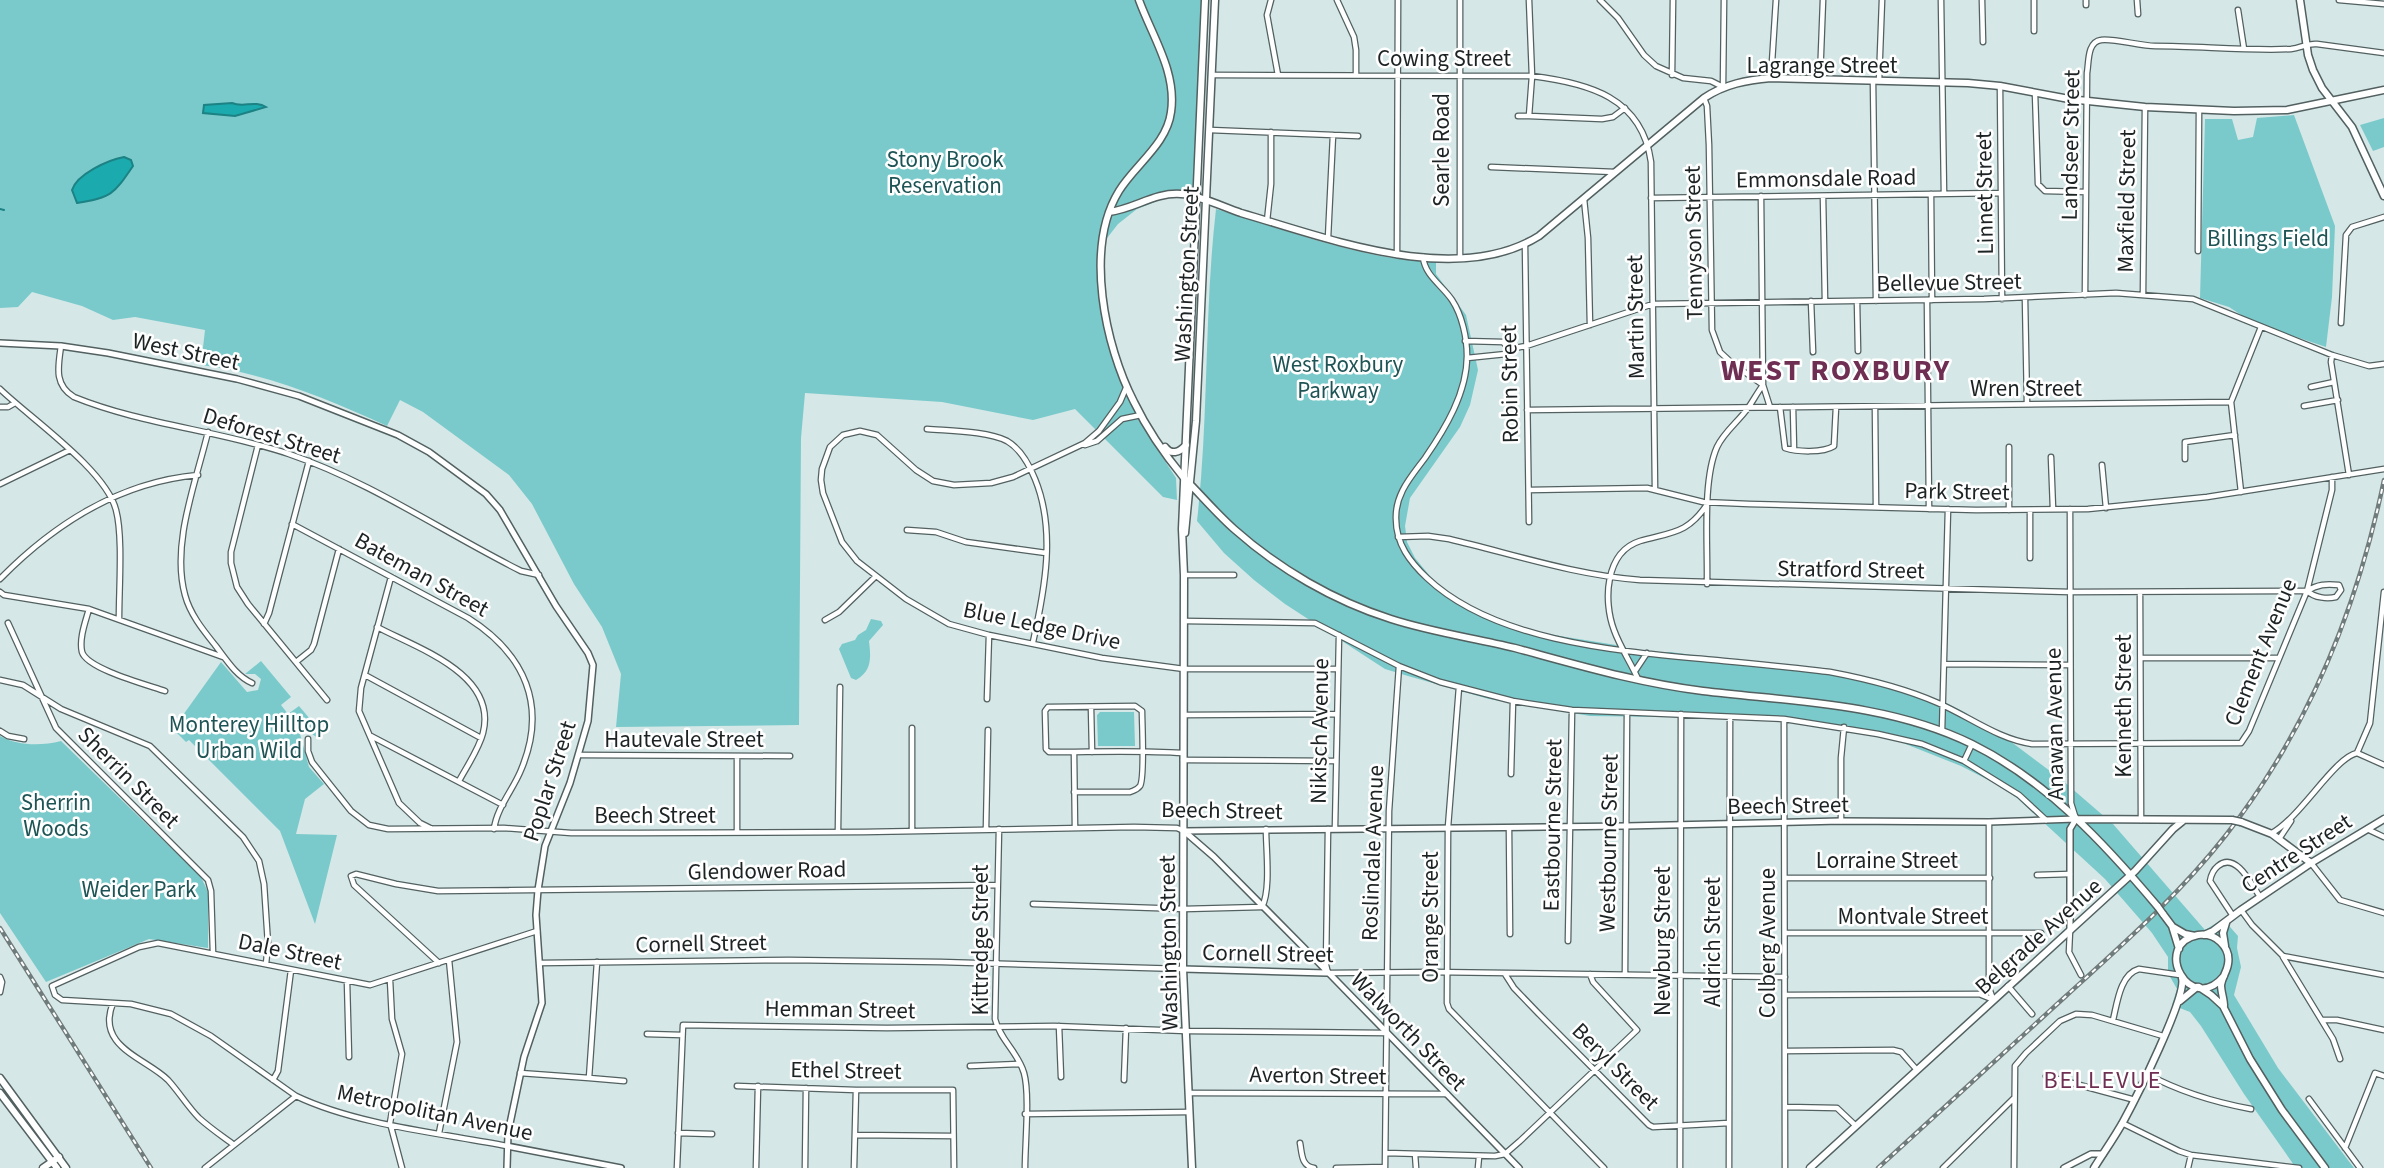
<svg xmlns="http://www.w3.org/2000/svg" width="2384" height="1168" font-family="'Source Sans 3',sans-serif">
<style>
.green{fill:#7bcacb}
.water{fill:#1baaad;stroke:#1c8284;stroke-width:2}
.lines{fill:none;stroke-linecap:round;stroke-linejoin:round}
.stream{stroke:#1c8284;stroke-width:2}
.minor-casing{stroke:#526060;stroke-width:7}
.tertiary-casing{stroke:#526060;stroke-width:8}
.secondary-casing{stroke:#526060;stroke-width:9}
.primary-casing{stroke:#526060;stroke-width:9}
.minor{stroke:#fff;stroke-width:4.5}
.tertiary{stroke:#fff;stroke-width:5}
.secondary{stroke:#fff;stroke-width:6}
.primary{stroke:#fff;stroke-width:6}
.rail-casing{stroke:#707b7b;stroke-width:4.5}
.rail{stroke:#fff;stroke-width:2;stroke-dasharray:5;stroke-linecap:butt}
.primary-bridge-casing{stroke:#526060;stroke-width:9;stroke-linecap:butt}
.primary-bridge{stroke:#fff;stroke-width:6}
.labels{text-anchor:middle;stroke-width:5;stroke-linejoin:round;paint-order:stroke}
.street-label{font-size:23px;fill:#1d2324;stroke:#fff}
.park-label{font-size:23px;fill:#1e5455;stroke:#fff}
.neighbourhood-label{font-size:24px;letter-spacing:2px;fill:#6e2f52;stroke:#fff}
.district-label{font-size:30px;font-weight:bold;letter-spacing:2px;fill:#6e2f52;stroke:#fff}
</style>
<rect width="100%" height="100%" fill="#d6e7e7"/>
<path class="green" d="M 0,0 L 1203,0 L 1196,165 L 1192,202 L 1185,198 L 1167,197 L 1137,209 L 1118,224 L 1104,242 L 1106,313 L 1113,348 L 1138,407 L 1139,421 L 1176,478 L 1177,500 L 1163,497 L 1075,409 L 1033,420 L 942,402 L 805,393 L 801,438 L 799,725 L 616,727 L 621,674 L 602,627 L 574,584 L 532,504 L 509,475 L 423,412 L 400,400 L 387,426 C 329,399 265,373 201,365 L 205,330 L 135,317 L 113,320 L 82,306 L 32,292 L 18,307 L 0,308 Z
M 2294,115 L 2335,226 L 2332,297 L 2326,347 L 2252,322 L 2229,307 L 2200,298 L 2205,119 L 2232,119 L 2238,140 L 2253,137 L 2257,118 Z
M 2384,118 L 2384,147 L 2373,151 L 2360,125 Z
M 1216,209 C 1283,229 1366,261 1436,262 L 1436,274 L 1466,315 L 1478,370 L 1470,405 L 1460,427 L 1410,498 L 1405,526 L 1407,542 L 1415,558 L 1434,581 L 1456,598 L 1467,606 L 1522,630 L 1616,645 L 1645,653 L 1670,652 L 1855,676 L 1932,702 L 1946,703 L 1966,713 L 1991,732 L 2010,741 L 2062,780 L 2113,824 L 2205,930 L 2223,919 L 2238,936 L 2237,948 L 2241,967 L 2234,995 L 2278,1068 L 2354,1168 L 2296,1168 L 2244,1094 L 2201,1026 L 2190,1012 L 2172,1005 L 2177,989 L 2168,973 L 2168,957 L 2152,933 L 2105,879 L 2017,798 L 1996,784 L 1961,766 L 1893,739 L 1793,722 L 1736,718 L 1590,716 L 1489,699 L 1408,676 L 1385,669 L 1285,604 L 1254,580 L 1224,553 L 1197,521 C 1209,417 1204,312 1216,209 Z
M 871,619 L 881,621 L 883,625 L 869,641 C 871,658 872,671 856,680 L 851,678 L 839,649 L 842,644 L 855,640 L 858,635 L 866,630 Z
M 261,661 L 291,697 L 281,705 L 288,714 L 299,706 L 321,732 L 319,739 L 308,731 L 300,734 L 309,767 L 324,784 L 305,799 L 296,834 L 337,835 L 315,924 L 280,831 L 189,740 L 186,742 L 173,729 L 221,662 L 247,692 L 258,690 L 261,679 L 255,674 L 245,674 Z
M 1100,712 L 1134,712 L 1135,746 L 1098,746 L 1097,715 Z
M 0,736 C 18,746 41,746 61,741 L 201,877 L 208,892 L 208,948 L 149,939 L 46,982 L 0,913 Z"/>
<path class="water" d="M 232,103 C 243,108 255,100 266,107 L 235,116 L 203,113 L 204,105 Z
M 124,157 L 131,160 L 133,166 C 114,194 111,198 77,203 L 72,190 C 77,174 108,160 124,157 Z"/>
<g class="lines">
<path class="stream" d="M 0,209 L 4,210"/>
<g class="minor-casing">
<path id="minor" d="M 1271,0 L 1267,15 L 1278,75
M 1337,0 L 1354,37 L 1356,50 L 1356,75
M 1460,0 L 1460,258
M 1529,0 L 1532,76 L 1529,116 L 1602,119 L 1613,117 L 1625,108
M 1600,0 L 1618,18 L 1644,55 L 1656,66 L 1683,78 L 1711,81 L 1723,87 L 1724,0
M 1941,0 L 1944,194
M 1982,0 L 1983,42
M 2034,0 L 2034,31
M 2137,0 L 2138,14
M 2339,0 L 2384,4
M 2086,5 L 2086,0
M 2238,10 L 2244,49
M 1212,75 L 1532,76 C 1588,83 1642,97 1651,162 L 1655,489
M 1672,75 L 1673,0
M 1771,78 L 1776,0
M 1820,79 L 1823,0
M 1873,81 L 1876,301
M 1879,81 L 1882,0
M 2000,86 L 2002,299
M 2035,93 L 2038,184 L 2045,191 L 2086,192
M 1704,98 L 1707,106 L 1709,145 L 1712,330 L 1720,352 L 1733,364 L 1763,385 L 1770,407
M 1518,116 L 1529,116
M 1210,130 L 1358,136
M 1491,167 L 1615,172
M 1931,194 L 1932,300
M 1823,196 L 1825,301
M 1651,198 L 2001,193
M 1584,199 L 1588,238 L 1590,325
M 1267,221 L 1271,184 L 1271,132
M 1328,238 L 1333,135
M 1525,245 L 1529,522
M 2198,251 L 2199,110
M 1397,255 L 1398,0
M 1423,257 C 1425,276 1442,285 1452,300 C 1462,315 1467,338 1467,356 C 1467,393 1445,429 1425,458 C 1411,477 1395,494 1396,519 C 1396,544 1410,562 1427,578 C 1498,645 1631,652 1724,661 C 1759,664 1794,668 1830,672 C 1867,679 1904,688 1938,703 C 1970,717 1998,739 2032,744 L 2241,743 L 2249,731 L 2307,591 L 2332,490 L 2332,477
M 2085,295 L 2087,73 C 2089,62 2087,42 2101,40 C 2113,38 2140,46 2155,46 C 2200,46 2246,51 2291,49 C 2301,48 2307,43 2317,44 L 2384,53
M 2143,295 L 2145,107
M 2025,298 L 2027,404
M 1927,300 L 1929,509
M 1811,301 L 1813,352
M 1857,301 L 1858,351
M 2341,323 L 2346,235 L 2352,227 L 2384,217
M 1465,341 L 1503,342 L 1509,349
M 61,346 C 58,367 54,385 74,397 C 143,425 218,430 289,454 C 371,482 443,532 521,571 L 539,575
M 2332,355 L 2331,362 L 2349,475
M 1467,358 L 1506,354 L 1509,349 L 1526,346 L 1653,304 L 1984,299 L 2116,293 L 2193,299 L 2332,355 L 2369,366 L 2384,364
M 2311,387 L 2334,382
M 1126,388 L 1120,402 L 1099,431 L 1085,443 L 1013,477 L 991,483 L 954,485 L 933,481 L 916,470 L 877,435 L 860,431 L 843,435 L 830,447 L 822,469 L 821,480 L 823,493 L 842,542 L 857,561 L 906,599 L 949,624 L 989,635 L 1102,658 L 1184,669 L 1337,669
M 0,389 C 30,418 106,470 116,510 C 123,536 119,588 119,618
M 2304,406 L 2338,400
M 0,407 L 8,407 L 15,403
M 1780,407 L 1785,448 C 1797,452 1823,453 1834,446 L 1836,407
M 1793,407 L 1794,450
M 1875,407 L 1876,507
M 1527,410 L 2231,402
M 927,429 C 950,431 987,431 1007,441 C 1021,449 1029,464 1035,479 C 1056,530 1045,589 1033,642
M 208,432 C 196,482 171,544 185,595 C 190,614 203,630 215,645 C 226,659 236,676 252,683
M 258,445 L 231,552 L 231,563 L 237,587 L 248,604 L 327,700
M 1085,445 L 1097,441 L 1122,419 L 1141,415
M 2009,447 L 2009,510
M 2051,457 L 2053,509
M 2185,459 L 2185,442 L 2235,435
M 2102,465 L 2106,508
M 0,484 L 70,450
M 1529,490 L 1647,488 L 1703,502 L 1749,504 L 1976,510 L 2088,509 L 2207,497 L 2384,469
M 2241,492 L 2231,402 L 2261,327
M 2070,509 L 2071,803 L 2075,816
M 2030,510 L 2030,558
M 292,524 L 468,618 C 525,654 548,706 521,770 C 513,790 497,807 494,829
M 907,530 L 936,532 L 966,542 L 1046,553
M 1398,537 L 1428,536 L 1449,539 C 1513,554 1574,575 1640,580 L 2070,592 L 2307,591 C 2318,584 2326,584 2339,585 L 2341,590 L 2336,597 C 2327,599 2315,598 2307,591
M 1184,575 L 1234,575
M 391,577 L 361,688 L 359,711 L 399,803 L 420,823 L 430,828
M 0,579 C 53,525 120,482 198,475
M 1707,584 C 1708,545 1702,481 1717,447 C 1724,432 1738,422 1748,408 C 1753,401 1757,393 1763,385 L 1761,196
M 0,592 L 4,595 L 89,609 L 223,657
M 2140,592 L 2141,820
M 89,609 C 85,623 79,639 82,652 C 87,669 148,685 165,691
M 825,620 L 839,612 L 875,577
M 1184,621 L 1315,623 L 1399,666 L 1440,682 L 1513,701 L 1572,710 L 1784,719 L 1878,734 L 1922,744 L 1964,761 L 2019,795 L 2046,820
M 8,623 L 56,728 L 208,880 L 211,891 L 213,953
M 264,624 L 269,613 L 309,461
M 377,627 C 417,648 498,674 483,733 C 479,749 467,766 459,781
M 2141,658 L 2279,658
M 296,662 L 311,650 L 314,644 L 339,549
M 1944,664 L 2070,665
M 1635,671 L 1647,653
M 365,675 L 481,738
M 1638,679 C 1631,663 1620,647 1614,630 C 1603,601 1605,552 1640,541 C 1672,532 1688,534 1708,503
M 0,680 L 23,685 L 61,709 L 150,746 L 243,837 L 259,861 L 264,884 L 268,944 L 266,964
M 1459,687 L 1448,827 L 1447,1003 L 1449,1009 L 1604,1168
M 987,699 L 989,635
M 1091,707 L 1092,752
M 1184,715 L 1336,714
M 1784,719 L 1785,1168
M 0,731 L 8,736 L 24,739
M 1942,731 L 1948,509
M 371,736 L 503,805
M 308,739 L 308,751 L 312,762 L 351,811 L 369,825 L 388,829 L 504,828 L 571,833 L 640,833 L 864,832 L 1134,827 L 1177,828 L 1184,831
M 1074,752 L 1075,828
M 2357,753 L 2370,723 L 2384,592
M 2357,753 L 2384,765
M 579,755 L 790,756
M 1183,760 L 1336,761
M 1964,761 L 1972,744
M 1511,774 L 1513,701
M 1074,792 L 1130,792 C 1135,790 1137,790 1140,786 C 1145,778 1142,724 1142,711 L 1135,706 L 1048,707 L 1045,711 L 1046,749 L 1049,752 C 1093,752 1138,750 1183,753
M 1841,821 L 1841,758 L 1844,727
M 1989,822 L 1989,988 L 1993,999
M 1335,828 L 1339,635
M 1509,828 L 1510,934
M 986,829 L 988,730
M 999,829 L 995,1019 C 1000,1040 1018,1052 1024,1073 C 1030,1094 1025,1144 1025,1168
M 1328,829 L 1326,965 L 1328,973 L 1433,972 L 1785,977
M 2367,829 L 2384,837
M 912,830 L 912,728
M 838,831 L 840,687
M 737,832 L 737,757
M 2272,833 C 2301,817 2334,758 2357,753
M 2279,839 L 2291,821
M 2311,863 L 2340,900 L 2384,913
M 2037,875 L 2070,874
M 1785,878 L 1990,878
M 1033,904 L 1184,909 L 1262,907 C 1271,890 1266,849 1266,829
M 2241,910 L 2252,925 L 2283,956 L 2384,975
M 2233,916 L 2210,881 C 2211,875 2213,870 2218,866 C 2236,851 2252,885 2260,897
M 2070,931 L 2069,952 L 2081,975
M 1785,933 L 2041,933
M 1568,941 L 1572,710
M 2283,957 L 2333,1039 L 2340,1059
M 439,963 L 354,885 L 351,876 L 356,874 L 396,884 L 438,891 L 996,885
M 540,963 L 789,960 L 941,962 L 1183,969
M 1505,974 L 1514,988 L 1538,1013 L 1649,1125 L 1653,1127 L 1729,1123
M 1625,974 L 1627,713
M 0,977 L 2,982 L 0,992
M 390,980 L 392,1019 L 402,1054 L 390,1123 L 402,1168
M 347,981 L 349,1057
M 2008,986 L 2032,1014
M 1786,995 L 1979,994 L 1994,1000
M 113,1003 C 95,1047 146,1058 168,1080 C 179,1092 188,1107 199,1118 C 210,1128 222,1136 234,1145
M 2113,1020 C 2117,1004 2120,974 2139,969 L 2180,975
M 2323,1020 L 2337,1020 L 2384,1030
M 1059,1026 L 1061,1077
M 647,1034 L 682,1035
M 1785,1051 L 1893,1050 L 1901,1052 L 1917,1070
M 970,1066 L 1020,1064
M 520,1073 L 589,1078 L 597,962
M 2147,1074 C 2180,1092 2213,1102 2251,1109
M 2046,1076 L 2135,1100
M 589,1078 L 624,1081
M 273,1080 L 278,1071 L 291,970
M 1124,1080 L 1126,1028
M 737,1086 L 856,1090 L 953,1090 L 954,1168
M 1189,1093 L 1447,1094
M 2309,1099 L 2360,1168
M 1786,1107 L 1837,1108 L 1856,1126
M 1025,1114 L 1189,1112
M 2122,1123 L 2179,1151 L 2191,1155 L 2299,1168
M 439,1133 L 457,1042 L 449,960
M 678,1133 L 712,1134
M 855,1135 L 953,1136
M 1300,1143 C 1302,1153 1301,1166 1314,1168
M 507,1146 C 440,1133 357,1125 296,1096 L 211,1036 L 171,1014 L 131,1004 L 62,1000 L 55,995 L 52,986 L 139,947 L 158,943 L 370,985 L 537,931
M 2345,1148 L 2375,1073 L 2384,1076
M 1386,1153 L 1495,1156 L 1505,1154 L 1520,1141 L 1637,1030 L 1593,982 L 1590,974
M 1415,1154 L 1416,1168
M 205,1168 L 296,1096
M 677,1168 L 683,1025 L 887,1028 L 1054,1026 L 1186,1031 L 1386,1033
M 756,1168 L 758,1086
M 805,1168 L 806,1088
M 854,1168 L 856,1090
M 1336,1168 L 1385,1167
M 1385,1168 L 1389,811 L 1399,666
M 1478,1168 L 1479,1157
M 1680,1168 L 1681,714
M 1729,1168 L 1730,717
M 1943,1168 L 2013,1099
M 2014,1168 L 2015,1066 L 2026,1053 L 2060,1021 L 2076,1014 L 2092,1015 L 2163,1036
M 2188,1168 L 2191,1155"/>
</g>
<g class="tertiary-casing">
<path id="tertiary" d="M 0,343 L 61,346 L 108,353 L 237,379 L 299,396 L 398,435 L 429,452 L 486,494 L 500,510 L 556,606 L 588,653 L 593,665 L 588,721 L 570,783 L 545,846 L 538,890 L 536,915 L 542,1003 L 524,1057 L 508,1133 L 507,1168
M 1184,831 L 1626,826 L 1841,821 L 1989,822 L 2076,819
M 1184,831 L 1214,857 L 1318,962 L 1519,1168
M 2070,930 L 2070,829 L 2076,819
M 1183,969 L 1327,973
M 507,1146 L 621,1168
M 2064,1168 L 2091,1154 L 2103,1154"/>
</g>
<g class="secondary-casing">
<path id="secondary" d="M 1139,0 C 1152,36 1177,72 1171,112 C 1167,144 1135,165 1119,191 C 1084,248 1105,346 1134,402 C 1147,429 1165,455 1184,478
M 2300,0 L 2308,55 L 2313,70 L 2322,88 L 2352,127 L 2384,196
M 1109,212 C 1134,209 1155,192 1181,194 C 1199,195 1223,207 1241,213 C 1327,238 1456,288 1539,236 L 1704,98 C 1725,84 1747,80 1771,78 L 1968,83 L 2000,86 L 2069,99 L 2145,107 L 2234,111 L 2287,110 L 2384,90
M 1165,447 C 1171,455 1179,453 1186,445
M 2311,863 L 2384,819
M 2180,1001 L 2197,987
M 43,1168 L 59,1157
M 2094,1168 C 2104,1152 2114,1138 2123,1122 C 2135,1100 2187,997 2182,978"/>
</g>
<g class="primary-casing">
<path id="primary" d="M 1184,478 C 1201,495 1216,513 1234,529 C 1279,569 1334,601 1391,619 C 1431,632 1474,638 1515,648 C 1578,665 1638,683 1703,691 C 1794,702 1888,703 1972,744 C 2047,781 2105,844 2158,907
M 1185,533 L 1196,421 L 1215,0
M 2077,819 L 2232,820
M 2163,914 L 2172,926 L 2179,949
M 2173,927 L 2185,934 L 2195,936
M 2204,935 L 2213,931 L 2241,910 L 2311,863 L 2272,834 L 2241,822
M 2225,946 L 2223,933 L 2226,923
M 2199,987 L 2211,995 L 2223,1006 L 2250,1059 L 2282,1110 L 2325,1168
M 2224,1006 C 2224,999 2221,992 2221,985 C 2222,977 2227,972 2228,964 C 2231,947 2215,932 2198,935 C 2151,944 2190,1017 2224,976
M 0,1078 L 66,1168
M 0,1093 L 57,1168
M 1192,1168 L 1183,969 L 1184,575 L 1182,529 L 1205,0
M 1810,1168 L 2135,871 L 2173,829 L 2184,820"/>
</g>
<use href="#minor" class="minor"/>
<use href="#tertiary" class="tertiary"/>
<use href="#secondary" class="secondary"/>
<use href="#primary" class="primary"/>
<g class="rail-casing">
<path id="rail" d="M 0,928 L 151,1168
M 1878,1168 C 1941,1111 2003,1053 2066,996 C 2122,945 2179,895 2226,835 C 2308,730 2357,610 2384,480"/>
</g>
<use href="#rail" class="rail"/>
<g class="primary-bridge-casing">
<path id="primary-bridge" d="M 2232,820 L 2241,822
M 2158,907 L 2163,914"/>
</g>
<use href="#primary-bridge" class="primary-bridge"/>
</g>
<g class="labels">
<g class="street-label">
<text x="1444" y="66">Cowing Street</text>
<text x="1822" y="73">Lagrange Street</text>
<text transform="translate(2070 145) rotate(-89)" y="8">Landseer Street</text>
<text transform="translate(1441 150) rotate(-90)" y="8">Searle Road</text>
<text transform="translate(1826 178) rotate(-1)" y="8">Emmonsdale Road</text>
<text transform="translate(1984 193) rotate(-91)" y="8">Linnet Street</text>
<text transform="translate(2126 201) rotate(-89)" y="8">Maxfield Street</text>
<text transform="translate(1693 243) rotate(-91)" y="8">Tennyson Street</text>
<text transform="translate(1186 274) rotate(-87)" y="8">Washington Street</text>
<text transform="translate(1949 282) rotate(-1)" y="8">Bellevue Street</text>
<text transform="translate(1635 317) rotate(-91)" y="8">Martin Street</text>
<text transform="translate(186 351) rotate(12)" y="8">West Street</text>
<text transform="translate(1509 384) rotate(-91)" y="8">Robin Street</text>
<text x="2026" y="396">Wren Street</text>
<text transform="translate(272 435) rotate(17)" y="8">Deforest Street</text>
<text transform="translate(1957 491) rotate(1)" y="8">Park Street</text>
<text transform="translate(1851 569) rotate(1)" y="8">Stratford Street</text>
<text transform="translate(422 574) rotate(29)" y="8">Bateman Street</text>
<text transform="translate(1042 625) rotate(12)" y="8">Blue Ledge Drive</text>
<text transform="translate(2260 652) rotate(-68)" y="8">Clement Avenue</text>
<text transform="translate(2123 706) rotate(-90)" y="8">Kenneth Street</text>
<text transform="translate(2054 724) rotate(-91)" y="8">Anawan Avenue</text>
<text transform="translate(1319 731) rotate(-89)" y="8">Nikisch Avenue</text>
<text x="684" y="747">Hautevale Street</text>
<text transform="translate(129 777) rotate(45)" y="8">Sherrin Street</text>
<text transform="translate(549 781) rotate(-72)" y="8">Poplar Street</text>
<text transform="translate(1788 805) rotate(-1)" y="8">Beech Street</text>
<text transform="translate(1222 810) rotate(1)" y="8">Beech Street</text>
<text x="655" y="823">Beech Street</text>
<text transform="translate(1552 825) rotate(-89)" y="8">Eastbourne Street</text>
<text transform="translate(1608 843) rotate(-89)" y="8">Westbourne Street</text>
<text transform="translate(1372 853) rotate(-88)" y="8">Roslindale Avenue</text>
<text transform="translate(2296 853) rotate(-33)" y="8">Centre Street</text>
<text x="1887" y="868">Lorraine Street</text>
<text transform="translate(767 870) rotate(-1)" y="8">Glendower Road</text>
<text x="1913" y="924">Montvale Street</text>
<text transform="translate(1430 917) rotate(-90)" y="8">Orange Street</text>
<text transform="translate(2038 936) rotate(-42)" y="8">Belgrade Avenue</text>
<text transform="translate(980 940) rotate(-90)" y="8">Kittredge Street</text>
<text transform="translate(1662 941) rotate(-90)" y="8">Newburg Street</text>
<text transform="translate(1712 942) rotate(-90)" y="8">Aldrich Street</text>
<text transform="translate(701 943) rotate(-1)" y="8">Cornell Street</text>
<text transform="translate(1168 943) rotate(-91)" y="8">Washington Street</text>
<text transform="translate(1767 943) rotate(-90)" y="8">Colberg Avenue</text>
<text transform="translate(290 951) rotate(12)" y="8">Dale Street</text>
<text transform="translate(1268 953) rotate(1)" y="8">Cornell Street</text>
<text transform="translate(840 1009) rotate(1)" y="8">Hemman Street</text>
<text transform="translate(1409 1031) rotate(46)" y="8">Walworth Street</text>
<text transform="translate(1616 1066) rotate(45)" y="8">Beryl Street</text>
<text transform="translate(846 1070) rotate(1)" y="8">Ethel Street</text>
<text transform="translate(1318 1075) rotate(1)" y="8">Averton Street</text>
<text transform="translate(435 1112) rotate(12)" y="8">Metropolitan Avenue</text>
</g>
<g class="park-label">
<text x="945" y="167">Stony Brook<tspan x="945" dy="26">Reservation</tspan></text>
<text x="2268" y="246">Billings Field</text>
<text x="1338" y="372">West Roxbury<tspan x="1338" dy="26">Parkway</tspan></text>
<text x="249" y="732">Monterey Hilltop<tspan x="249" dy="26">Urban Wild</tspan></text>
<text x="56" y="810">Sherrin<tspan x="56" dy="26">Woods</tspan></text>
<text x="139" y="897">Weider Park</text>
</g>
<g class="neighbourhood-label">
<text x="2103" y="1088">BELLEVUE</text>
</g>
<g class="district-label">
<text x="1836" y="380">WEST ROXBURY</text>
</g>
</g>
</svg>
